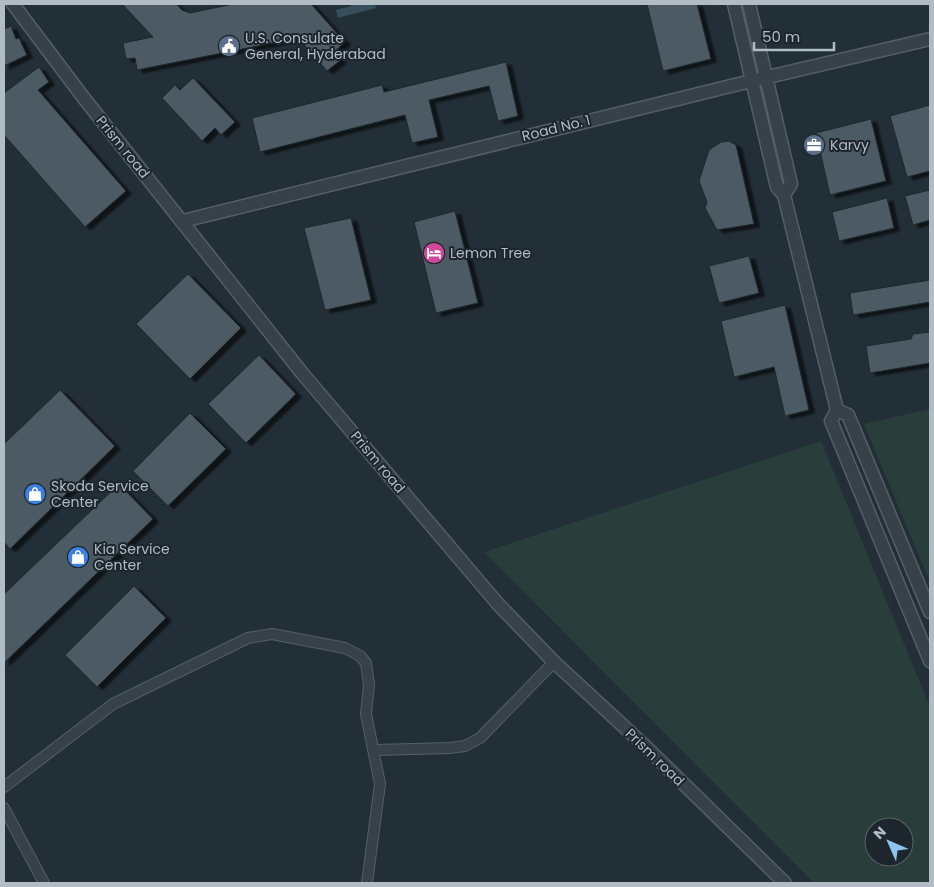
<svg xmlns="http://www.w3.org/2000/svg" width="934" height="887" font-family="Poppins,sans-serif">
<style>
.green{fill:#293d3a;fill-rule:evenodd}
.water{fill:#374e5d}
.building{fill:#4b5a63;stroke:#1d282e;filter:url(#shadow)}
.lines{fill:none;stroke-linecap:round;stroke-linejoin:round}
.minor-casing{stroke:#545f65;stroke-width:12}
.tertiary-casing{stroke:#545f65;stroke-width:15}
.minor{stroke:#364148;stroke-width:10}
.tertiary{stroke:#364148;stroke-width:12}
.labels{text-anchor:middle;stroke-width:4;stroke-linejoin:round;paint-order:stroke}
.poi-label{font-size:14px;fill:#b1bcc4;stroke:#1c262c;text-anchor:start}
.street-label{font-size:14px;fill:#b1bcc4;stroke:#1c262c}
</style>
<defs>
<filter id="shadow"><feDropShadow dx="5.5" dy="3" stdDeviation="1" flood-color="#0009"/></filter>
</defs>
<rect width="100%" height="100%" fill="#232f37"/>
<path class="green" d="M 930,409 L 930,582 L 864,424 Z
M 821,441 L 930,707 L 930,883 L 814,883 L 484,552 ZM 874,827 L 904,827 L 904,857 L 874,857 Z"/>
<path class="water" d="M 351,4 L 375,4 L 376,8 L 338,18 L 336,10 L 351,6 Z"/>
<path class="building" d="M 122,4 L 176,4 L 182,10 L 190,13 L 233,4 L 311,4 L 345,42 L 334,52 L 341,60 L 327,71 L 298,38 L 137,70 L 135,58 L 126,59 L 123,43 L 153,37 Z
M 647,4 L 697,4 L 711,59 L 663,71 Z
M 11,26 L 16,39 L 19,38 L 27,55 L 4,66 L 4,29 Z
M 506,62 L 518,116 L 498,121 L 489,86 L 429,100 L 438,137 L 412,143 L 405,115 L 260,152 L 252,118 L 382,85 L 384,92 Z
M 39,67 L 49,82 L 38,90 L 126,191 L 85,227 L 4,135 L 4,93 Z
M 193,78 L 235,122 L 221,135 L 215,128 L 202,141 L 162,98 L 175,85 L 180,90 Z
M 930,105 L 930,171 L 907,177 L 890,116 Z
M 871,119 L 886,181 L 830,195 L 816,133 Z
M 729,141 L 736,145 L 754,224 L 717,230 L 705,208 L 707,202 L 699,181 L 709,150 L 721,142 Z
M 930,190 L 930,220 L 913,225 L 905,196 Z
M 887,198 L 894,228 L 839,241 L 832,212 Z
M 455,211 L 478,303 L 436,313 L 414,222 Z
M 351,218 L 371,300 L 325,310 L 304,228 Z
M 749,256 L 759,293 L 719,303 L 709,266 Z
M 188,274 L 241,328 L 190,379 L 136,324 Z
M 930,280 L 930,302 L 853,315 L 850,293 Z
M 785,305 L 809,410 L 785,416 L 774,367 L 734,377 L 721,321 Z
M 930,332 L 930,363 L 870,373 L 866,346 L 911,339 L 913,334 Z
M 259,355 L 296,394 L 246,443 L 208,404 Z
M 60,390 L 115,446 L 10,549 L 4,542 L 4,444 Z
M 190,413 L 226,449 L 168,506 L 133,471 Z
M 119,484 L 153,519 L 4,663 L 4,594 Z
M 134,586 L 166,618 L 97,687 L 65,655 Z"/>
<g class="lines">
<g class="minor-casing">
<path id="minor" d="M 375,750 L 450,748 L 465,746 L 480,738 L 554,662
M 4,787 L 113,704 L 248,638 L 272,634 L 345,648 L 360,656 L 366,663 L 369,685 L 366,714 L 380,784 L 367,883
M 4,808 L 44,883"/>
</g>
<g class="tertiary-casing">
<path id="tertiary" d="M 13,4 L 83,97 L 302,373 L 498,604 L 554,662 L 646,747 L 785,883
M 734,4 L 777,187 L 784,195 L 837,410 L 831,421 L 930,661
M 749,4 L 791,184 L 784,195
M 183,221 L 751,81 L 930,39
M 837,410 L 848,415 L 930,612"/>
</g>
<use href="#minor" class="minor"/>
<use href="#tertiary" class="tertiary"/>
</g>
<defs>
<g id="civic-disc" transform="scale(1.125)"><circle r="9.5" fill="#5c6f8a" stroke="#1c262c"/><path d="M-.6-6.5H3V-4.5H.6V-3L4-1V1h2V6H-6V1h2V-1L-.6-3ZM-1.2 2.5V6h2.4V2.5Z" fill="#fff"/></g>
<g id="office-disc" transform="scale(1.125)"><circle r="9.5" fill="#5c6f8a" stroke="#1c262c"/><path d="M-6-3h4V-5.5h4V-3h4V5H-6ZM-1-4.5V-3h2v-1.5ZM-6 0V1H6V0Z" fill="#fff"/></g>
<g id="hotel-disc" transform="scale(1.125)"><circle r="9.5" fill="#d1479c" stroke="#1c262c"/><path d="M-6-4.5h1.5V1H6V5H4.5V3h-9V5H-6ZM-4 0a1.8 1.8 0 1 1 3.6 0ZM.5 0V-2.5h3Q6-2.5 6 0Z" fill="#fff"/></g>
<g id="shop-disc" transform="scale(1.125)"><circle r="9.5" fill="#3f7fe0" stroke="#1c262c"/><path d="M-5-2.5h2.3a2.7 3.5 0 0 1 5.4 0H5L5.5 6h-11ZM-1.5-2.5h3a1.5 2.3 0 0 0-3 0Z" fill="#fff"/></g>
</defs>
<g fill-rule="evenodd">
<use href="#civic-disc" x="229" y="46"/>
<use href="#office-disc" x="814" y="145"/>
<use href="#hotel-disc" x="434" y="253"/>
<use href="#shop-disc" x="35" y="494"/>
<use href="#shop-disc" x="78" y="557"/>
</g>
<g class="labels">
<g class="poi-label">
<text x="245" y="43">U.S. Consulate<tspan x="245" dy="16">General, Hyderabad</tspan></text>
<text x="830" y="150">Karvy</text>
<text x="450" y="258">Lemon Tree</text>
<text x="51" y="491">Skoda Service<tspan x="51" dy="16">Center</tspan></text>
<text x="94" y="554">Kia Service<tspan x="94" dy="16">Center</tspan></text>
</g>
<g class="street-label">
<text transform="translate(556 128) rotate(-14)" y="5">Road No. 1</text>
<text transform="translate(123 147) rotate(51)" y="5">Prism road</text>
<text transform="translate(378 462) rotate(50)" y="5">Prism road</text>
<text transform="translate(655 757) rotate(44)" y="5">Prism road</text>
</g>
</g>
<rect width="934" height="887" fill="none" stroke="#b1bcc4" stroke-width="10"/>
<g transform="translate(889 842) rotate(315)"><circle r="24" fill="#1c262c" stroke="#586269"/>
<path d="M0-4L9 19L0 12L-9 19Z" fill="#8bc5ef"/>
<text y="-8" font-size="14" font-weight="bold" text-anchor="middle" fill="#b1bcc4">N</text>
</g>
<path d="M754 42v8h80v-8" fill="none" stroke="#b1bcc4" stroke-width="2.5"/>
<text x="762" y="42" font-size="15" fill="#b1bcc4" stroke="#1c262c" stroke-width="4" paint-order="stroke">50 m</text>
</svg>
